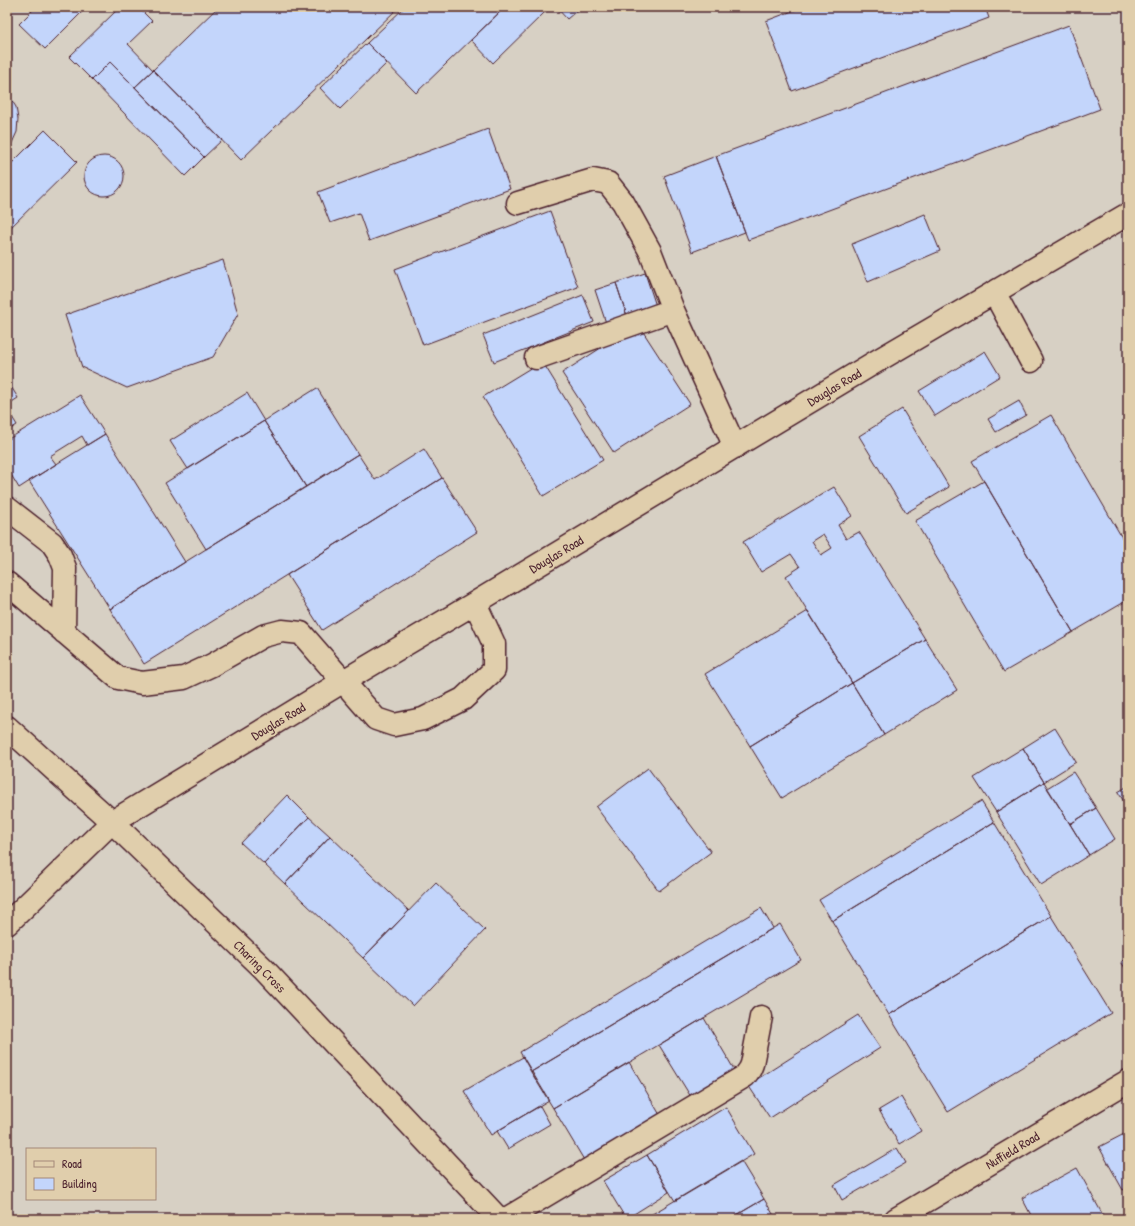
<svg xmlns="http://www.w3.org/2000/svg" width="1135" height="1226" font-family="'Patrick Hand',sans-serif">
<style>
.built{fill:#d7d0c4;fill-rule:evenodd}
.building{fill:#c3d5fb;stroke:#4a1f2b;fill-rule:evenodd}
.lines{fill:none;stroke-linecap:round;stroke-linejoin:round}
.minor-casing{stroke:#4a1f2b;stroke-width:25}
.minor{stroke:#e0ceac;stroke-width:22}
.labels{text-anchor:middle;stroke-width:3.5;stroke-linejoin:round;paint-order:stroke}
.street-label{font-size:13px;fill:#4a1f2b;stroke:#e0ceac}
</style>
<rect width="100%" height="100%" fill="#e0ceac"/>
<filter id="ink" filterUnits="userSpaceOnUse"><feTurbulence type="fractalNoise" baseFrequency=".025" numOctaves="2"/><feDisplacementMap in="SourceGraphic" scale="8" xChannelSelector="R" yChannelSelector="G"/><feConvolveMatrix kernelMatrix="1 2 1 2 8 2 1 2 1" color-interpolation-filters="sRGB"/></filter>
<g filter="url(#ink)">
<path class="built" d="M 7,7 L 1128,7 L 1128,1219 L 7,1219 ZM 27,1149 L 155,1149 L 155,1199 L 27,1199 Z"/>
<path class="building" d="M 36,7 L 87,7 L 45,49 L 19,24 Z
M 120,7 L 138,7 L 152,21 L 128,44 L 153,70 L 135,87 L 110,62 L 92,80 L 69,57 Z
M 218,7 L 399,7 L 241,160 L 153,70 Z
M 405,7 L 505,7 L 416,93 L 367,43 Z
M 505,7 L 542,7 L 546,11 L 493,63 L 471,40 Z
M 556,7 L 581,7 L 567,19 Z
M 803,7 L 985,7 L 989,18 L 792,91 L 766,21 Z
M 1069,25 L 1100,109 L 748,240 L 716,156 Z
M 367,43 L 387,63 L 340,109 L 320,88 Z
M 110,62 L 204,157 L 185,176 L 92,80 Z
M 153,70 L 222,140 L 204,157 L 135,87 Z
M 7,93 L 16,107 L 18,119 L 17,132 L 12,143 L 7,150 Z
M 488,129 L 510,189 L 369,241 L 359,213 L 330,223 L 318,192 Z
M 45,130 L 77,162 L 7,231 L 7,168 Z
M 716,156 L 745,232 L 692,252 L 664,176 Z
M84 176a20 20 0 1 1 40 0a20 20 0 1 1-40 0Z
M 550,211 L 578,287 L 423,345 L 395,269 Z
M 925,214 L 940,251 L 868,282 L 852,244 Z
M 223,260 L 238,314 L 213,357 L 127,388 L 82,367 L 65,315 Z
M 645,273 L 656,306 L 627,316 L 616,283 Z
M 616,283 L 627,316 L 606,323 L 595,290 Z
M 583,295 L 594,322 L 494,362 L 483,335 Z
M 638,324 L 690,404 L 614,453 L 562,373 Z
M 985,351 L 1000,376 L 935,416 L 919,391 Z
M 542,361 L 603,460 L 543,496 L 483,397 Z
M 7,380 L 18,398 L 7,405 Z
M 317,388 L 358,454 L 306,487 L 264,421 Z
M 247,393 L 264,421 L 188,469 L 170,441 Z
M 80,395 L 105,434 L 87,445 L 82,436 L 50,456 L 56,464 L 19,488 L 7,468 L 7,440 Z
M 1019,401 L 1026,415 L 996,432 L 988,419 Z
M 7,409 L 17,425 L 7,431 Z
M 902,409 L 949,487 L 906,513 L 859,436 Z
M 1051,415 L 1128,548 L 1128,600 L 1073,632 L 972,461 Z
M 264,421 L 306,487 L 206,549 L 165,483 Z
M 105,434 L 185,562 L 110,609 L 29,481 Z
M 424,449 L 442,478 L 144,664 L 110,609 L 358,454 L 375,480 Z
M 442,478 L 477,532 L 322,630 L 287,575 Z
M 984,481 L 1073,632 L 1004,672 L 915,521 Z
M 834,487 L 852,516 L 838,525 L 846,539 L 859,532 L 925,639 L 852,683 L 786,576 L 800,567 L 791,554 L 761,572 L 743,542 ZM 823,534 L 832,548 L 821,555 L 812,541 Z
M 808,611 L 852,683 L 750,746 L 705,674 Z
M 925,639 L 957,690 L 884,735 L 852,683 Z
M 852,683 L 884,735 L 782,798 L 750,746 Z
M 1055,728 L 1076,762 L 1044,782 L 1023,748 Z
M 1023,748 L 1044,782 L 996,812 L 974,778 Z
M 648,768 L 711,852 L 659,891 L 596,807 Z
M 1073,772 L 1096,808 L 1070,824 L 1047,788 Z
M 1044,782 L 1089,855 L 1041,885 L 996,812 Z
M 1128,786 L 1128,808 L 1118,792 Z
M 287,795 L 309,817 L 264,864 L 241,843 Z
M 981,801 L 994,822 L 832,921 L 819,900 Z
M 1096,808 L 1115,839 L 1089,855 L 1070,824 Z
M 309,817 L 330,836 L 285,884 L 264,864 Z
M 994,822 L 1051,916 L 889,1015 L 832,921 Z
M 330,836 L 409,911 L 363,958 L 285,884 Z
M 436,883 L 485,930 L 413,1006 L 363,958 Z
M 761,908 L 773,928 L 531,1072 L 520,1052 Z
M 1051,916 L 1111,1013 L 948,1112 L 889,1015 Z
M 780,924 L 801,960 L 553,1108 L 531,1072 Z
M 1128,958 L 1128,972 L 1121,962 Z
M 858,1015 L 880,1048 L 770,1118 L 748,1085 Z
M 704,1018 L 735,1071 L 691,1097 L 659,1045 Z
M 523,1057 L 549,1100 L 491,1135 L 464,1091 Z
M 629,1062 L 660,1115 L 584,1160 L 553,1108 Z
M 901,1097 L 921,1131 L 899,1144 L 879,1110 Z
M 540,1106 L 550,1124 L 508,1149 L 497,1131 Z
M 726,1107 L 754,1154 L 675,1201 L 647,1155 Z
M 1128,1132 L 1128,1187 L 1123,1190 L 1099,1147 Z
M 897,1148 L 906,1163 L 842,1200 L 834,1185 Z
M 647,1155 L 669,1192 L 626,1219 L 603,1181 Z
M 741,1161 L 764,1199 L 730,1219 L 644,1219 Z
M 1077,1168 L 1105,1219 L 1033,1219 L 1022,1198 Z
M 764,1199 L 776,1219 L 730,1219 Z"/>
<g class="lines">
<g class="minor-casing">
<path id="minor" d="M 518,203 L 593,180 L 608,183 L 623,202 L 650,251 L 673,310
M 994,292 L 1031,361
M 536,358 L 673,310 L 735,447
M 7,508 L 52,543 L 60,555 L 65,568 L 64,632
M 7,583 L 118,678 L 142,683 L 184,678 L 212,665 L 263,636 L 282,631 L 301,633 L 376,719 L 394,725 L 423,719 L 463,699 L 494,670 L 494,644 L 475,603
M 7,727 L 112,822 L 263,968 L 499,1219
M 7,924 L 112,822 L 342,682 L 475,603 L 877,361 L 1128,214
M 506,1219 L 745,1076 L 750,1069 L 752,1064 L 761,1017
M 896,1219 L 1128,1081"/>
</g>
<use href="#minor" class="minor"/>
</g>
</g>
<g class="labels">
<g class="street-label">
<text transform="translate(834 387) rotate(-31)" y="5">Douglas Road</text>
<text transform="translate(556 554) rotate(-31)" y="5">Douglas Road</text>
<text transform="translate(278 721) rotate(-31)" y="5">Douglas Road</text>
<text transform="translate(260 966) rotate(45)" y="5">Charing Cross</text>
<text transform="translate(1012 1150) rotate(-31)" y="5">Nuffield Road</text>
</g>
</g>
<rect width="1135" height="1226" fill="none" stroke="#e0ceac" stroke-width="24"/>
<rect x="12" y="12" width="1111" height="1202" fill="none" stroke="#4a1f2b" stroke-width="1.5" filter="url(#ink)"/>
<rect x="26" y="1148" width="130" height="52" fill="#e0ceac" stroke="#a48878"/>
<rect x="34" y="1161" width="20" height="6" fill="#e0ceac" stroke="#a48878"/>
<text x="62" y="1168" font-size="12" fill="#4a1f2b">Road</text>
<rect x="34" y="1178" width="20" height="12" fill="#c3d5fb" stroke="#a48878"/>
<text x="62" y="1188" font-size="12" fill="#4a1f2b">Building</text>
</svg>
